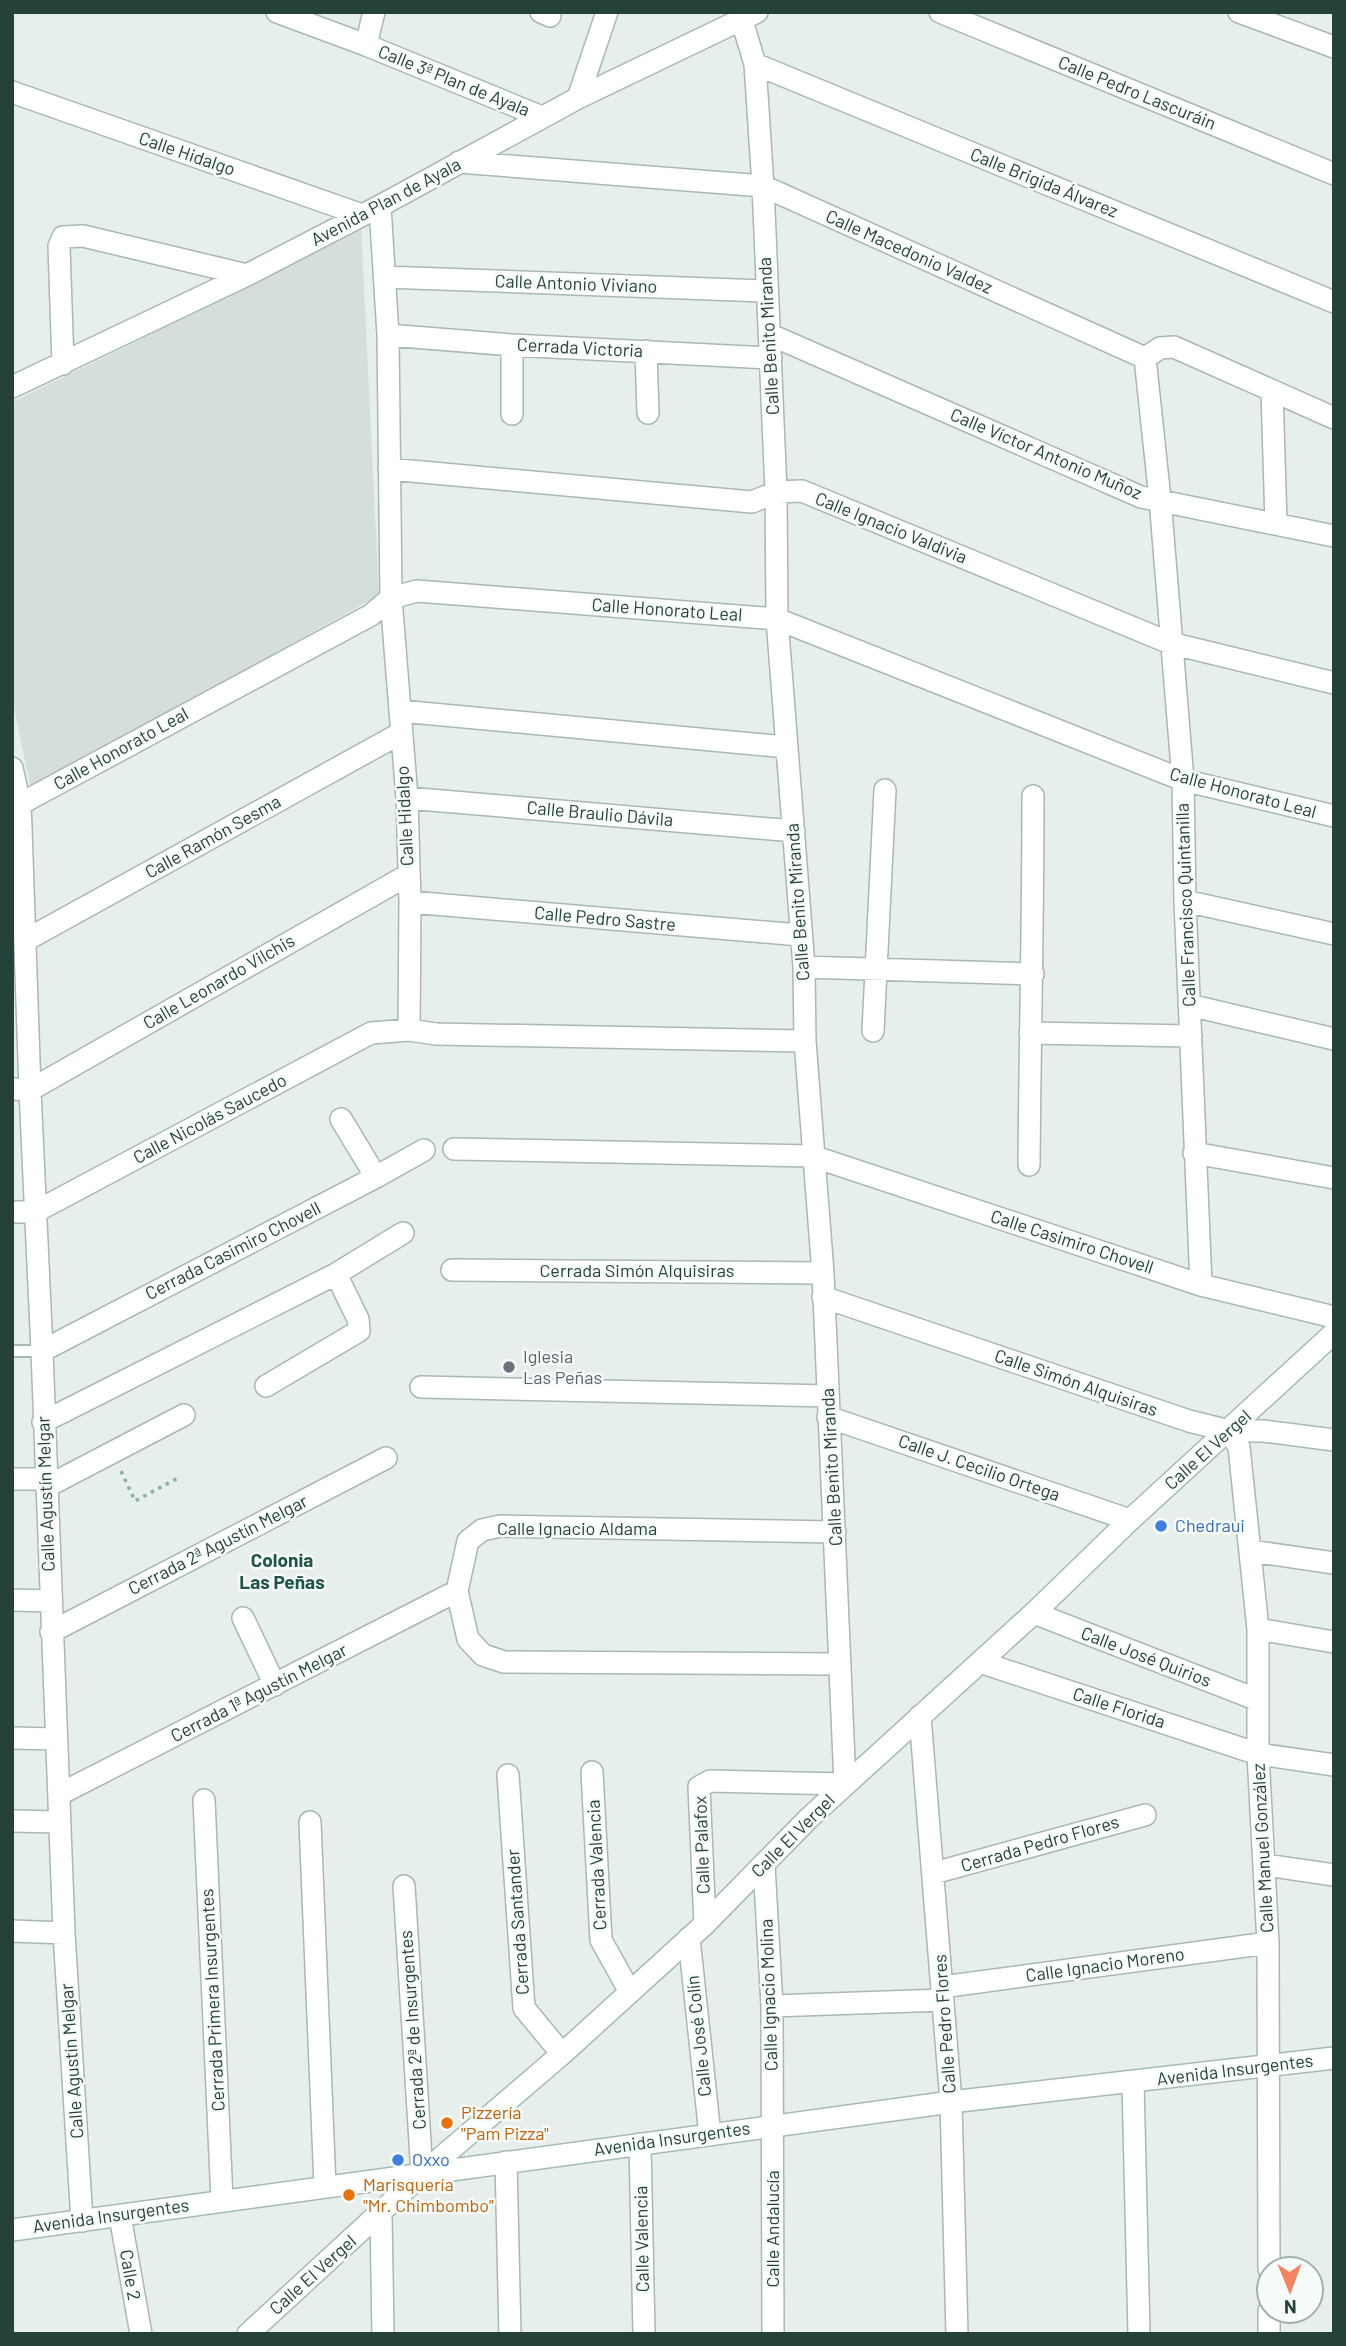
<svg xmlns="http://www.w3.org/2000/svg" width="1346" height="2346" font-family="Barlow,sans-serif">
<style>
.built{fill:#d4dfda}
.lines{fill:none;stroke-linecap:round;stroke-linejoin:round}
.lane-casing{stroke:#a8b8b2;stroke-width:14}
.street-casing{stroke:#a8b8b2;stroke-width:24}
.secondary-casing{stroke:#a4bbb3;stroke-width:24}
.path{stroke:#86b3a5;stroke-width:3.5;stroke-dasharray:3.5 5;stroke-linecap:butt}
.lane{stroke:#fff;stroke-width:10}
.street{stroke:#fff;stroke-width:21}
.secondary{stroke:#fff;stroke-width:21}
.worship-dot{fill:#6b7280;stroke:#f7fbf9;stroke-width:2.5}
.shop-dot{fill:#3f7fe0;stroke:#f7fbf9;stroke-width:2.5}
.food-dot{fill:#e8710a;stroke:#f7fbf9;stroke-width:2.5}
.labels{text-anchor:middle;stroke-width:5;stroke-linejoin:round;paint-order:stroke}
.street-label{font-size:18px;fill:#24423a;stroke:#f7fbf9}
.worship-label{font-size:18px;fill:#5b616d;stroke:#f7fbf9;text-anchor:start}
.shop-label{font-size:18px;fill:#366cbe;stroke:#f7fbf9;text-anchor:start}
.food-label{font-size:18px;fill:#c56008;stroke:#f7fbf9;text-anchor:start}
.neighbourhood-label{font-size:19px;font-weight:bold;fill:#1f5548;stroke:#f7fbf9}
</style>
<rect width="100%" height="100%" fill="#e6efeb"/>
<path class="built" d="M 361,227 L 379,595 L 31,789 L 12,698 L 12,402 L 128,346 Z"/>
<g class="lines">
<g class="lane-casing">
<path id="lane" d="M 12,1351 L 42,1351"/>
</g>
<g class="street-casing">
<path id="street" d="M 277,12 L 366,45 L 542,117
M 541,12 L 550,16
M 940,12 L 1334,174
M 1239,12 L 1334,47
M 366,45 L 374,12
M 755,64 L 1334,302
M 12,92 L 362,215
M 578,98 L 607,12
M 459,162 L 763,186 L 1145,358 L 1160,348 L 1174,347 L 1334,418
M 380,206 L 388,335 L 391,598 L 407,798 L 410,902 L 409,1030
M 385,277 L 767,291
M 388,335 L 512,345 L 771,358
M 771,335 L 1141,497 L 1334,536
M 646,351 L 648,413
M 1145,358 L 1160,499 L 1183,780 L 1185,901 L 1201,1285
M 63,364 L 59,246 L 63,237 L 83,236 L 247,275
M 12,387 L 247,275 L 380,206 L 578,98 L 757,12
M 1272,391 L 1276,523
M 512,414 L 512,345
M 389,469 L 752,502 L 776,492 L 802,491 L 1170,643 L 1334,683
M 400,711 L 786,747
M 12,768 L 20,804 L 21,828 L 30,1090 L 42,1351 L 64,1933 L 82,2221
M 407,798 L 794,831
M 20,804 L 371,615 L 391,598 L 417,591 L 777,619 L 1183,780 L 1334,816
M 1185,901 L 1334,934
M 410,902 L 800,935
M 26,940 L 401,733
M 804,967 L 1033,974
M 1189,1005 L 1334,1039
M 873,1031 L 885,790
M 1030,1033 L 1191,1036
M 12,1089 L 30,1090 L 408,875
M 341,1119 L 376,1177
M 454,1149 L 812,1156 L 1201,1285 L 1334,1317
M 1194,1153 L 1334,1178
M 1029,1165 C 1030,1042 1033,919 1033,796
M 12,1212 L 35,1212 L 371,1033 L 409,1030 L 436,1034 L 805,1041
M 452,1270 L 823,1273
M 823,1297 L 1189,1421 L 1229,1431 L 1264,1431 L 1334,1440
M 42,1351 L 376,1177 L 424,1150
M 266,1386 L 359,1331 L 358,1319 L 336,1274
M 421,1387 L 828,1396
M 828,1417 L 1130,1520
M 43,1422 L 336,1274 L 403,1233
M 1229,1431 L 1239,1447 L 1258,1629 L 1258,1754 L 1268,1943 L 1269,2269
M 12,1479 L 46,1479
M 46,1487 L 184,1415
M 835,1532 L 500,1526 L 482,1530 L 468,1541 L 457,1591 L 468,1639 L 483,1655 L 504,1662 L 840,1664
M 1251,1551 L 1334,1563
M 12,1600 L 51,1601
M 1034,1613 L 1258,1700
M 243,1618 L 275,1685
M 1258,1629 L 1334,1642
M 51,1632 L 386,1458
M 980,1662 L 1258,1754 L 1334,1765
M 920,1716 L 951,2102 L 957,2334
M 12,1738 L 56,1739
M 592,1772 L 601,1940 L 630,1992
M 508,1775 L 524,2008 L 562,2054
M 60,1794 L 457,1591
M 204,1800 L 222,2200
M 12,1821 L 59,1822
M 310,1822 L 325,2186
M 764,1865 L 772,2006 L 773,2334
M 1265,1865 L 1334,1875
M 934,1873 L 1145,1815
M 705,1924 L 699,1787 L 710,1781 L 845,1784 L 823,1273 L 805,1041 L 804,967 L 777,619 L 776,492 L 763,186 L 755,64 L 742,21
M 12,1931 L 64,1933
M 689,1938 L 710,2135
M 942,1987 L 1268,1943
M 772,2006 L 943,2000
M 1133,2082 L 1139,2334
M 640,2144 L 644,2334
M 506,2162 L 510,2334
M 381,2214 L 383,2334
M 120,2216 L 141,2334
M 248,2334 L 422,2174 L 404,1886
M 1269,2334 L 1269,2311"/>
</g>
<g class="secondary-casing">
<path id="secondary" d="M 422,2174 L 562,2054 L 705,1924 L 809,1818 L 1034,1613 L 1130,1520 L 1334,1333
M 12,2230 L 951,2102 L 1334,2058"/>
</g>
<path class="path" d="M 121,1471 L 135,1501 L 178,1478"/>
<use href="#lane" class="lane"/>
<use href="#street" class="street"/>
<use href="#secondary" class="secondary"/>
</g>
<circle class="worship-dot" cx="509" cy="1367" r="7"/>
<g class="shop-dot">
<circle cx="1161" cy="1526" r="7"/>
<circle cx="398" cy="2160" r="7"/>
</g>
<g class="food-dot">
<circle cx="447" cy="2123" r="7"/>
<circle cx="349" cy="2195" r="7"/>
</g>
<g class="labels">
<g class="street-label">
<text transform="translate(454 81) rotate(22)" y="6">Calle 3ª Plan de Ayala</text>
<text transform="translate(1137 93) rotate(22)" y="6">Calle Pedro Lascuráin</text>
<text transform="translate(187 154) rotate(19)" y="6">Calle Hidalgo</text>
<text transform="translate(1044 183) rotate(22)" y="6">Calle Brigida Álvarez</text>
<text transform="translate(386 202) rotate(-28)" y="6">Avenida Plan de Ayala</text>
<text transform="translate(909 252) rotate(24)" y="6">Calle Macedonio Valdez</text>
<text transform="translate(576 284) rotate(2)" y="6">Calle Antonio Viviano</text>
<text transform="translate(769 336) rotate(-93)" y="6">Calle Benito Miranda</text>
<text transform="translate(580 348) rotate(3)" y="6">Cerrada Victoria</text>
<text transform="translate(1046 454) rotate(23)" y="6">Calle Víctor Antonio Muñoz</text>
<text transform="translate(891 528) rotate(22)" y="6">Calle Ignacio Valdivia</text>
<text transform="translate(667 610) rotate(4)" y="6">Calle Honorato Leal</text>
<text transform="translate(121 749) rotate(-29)" y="6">Calle Honorato Leal</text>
<text transform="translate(1243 793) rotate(15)" y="6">Calle Honorato Leal</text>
<text transform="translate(600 814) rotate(5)" y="6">Calle Braulio Dávila</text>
<text transform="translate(405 816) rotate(-93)" y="6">Calle Hidalgo</text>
<text transform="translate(213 837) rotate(-29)" y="6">Calle Ramón Sesma</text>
<text transform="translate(798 902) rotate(-94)" y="6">Calle Benito Miranda</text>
<text transform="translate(1186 905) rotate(-92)" y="6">Calle Francisco Quintanilla</text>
<text transform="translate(605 919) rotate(5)" y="6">Calle Pedro Sastre</text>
<text transform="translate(219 982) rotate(-30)" y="6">Calle Leonardo Vilchis</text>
<text transform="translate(210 1119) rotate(-28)" y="6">Calle Nicolás Saucedo</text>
<text transform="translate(1072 1242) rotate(18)" y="6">Calle Casimiro Chovell</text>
<text transform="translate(233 1251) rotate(-27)" y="6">Cerrada Casimiro Chovell</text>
<text x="637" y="1277">Cerrada Simón Alquisiras</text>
<text transform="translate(1076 1383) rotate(19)" y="6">Calle Simón Alquisiras</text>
<text transform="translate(1208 1450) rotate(-42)" y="6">Calle El Vergel</text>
<text transform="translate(832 1467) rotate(-93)" y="6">Calle Benito Miranda</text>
<text transform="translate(979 1468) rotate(19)" y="6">Calle J. Cecilio Ortega</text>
<text transform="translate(46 1494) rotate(-92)" y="6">Calle Agustín Melgar</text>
<text x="577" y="1535">Calle Ignacio Aldama</text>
<text transform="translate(218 1545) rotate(-27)" y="6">Cerrada 2ª Agustín Melgar</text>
<text transform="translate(1146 1657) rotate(21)" y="6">Calle José Quirios</text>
<text transform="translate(259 1693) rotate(-27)" y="6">Cerrada 1ª Agustín Melgar</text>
<text transform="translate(1119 1708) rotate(18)" y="6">Calle Florida</text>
<text transform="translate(793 1836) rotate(-45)" y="6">Calle El Vergel</text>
<text transform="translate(1040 1844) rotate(-16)" y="6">Cerrada Pedro Flores</text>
<text transform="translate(702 1845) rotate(-92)" y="6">Calle Palafox</text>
<text transform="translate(1263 1848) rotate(-93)" y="6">Calle Manuel González</text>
<text transform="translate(597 1865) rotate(-93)" y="6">Cerrada Valencia</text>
<text transform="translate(518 1922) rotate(-94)" y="6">Cerrada Santander</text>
<text transform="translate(1105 1965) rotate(-8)" y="6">Calle Ignacio Moreno</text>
<text transform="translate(769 1995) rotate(-92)" y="6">Calle Ignacio Molina</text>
<text transform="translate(213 2000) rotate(-93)" y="6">Cerrada Primera Insurgentes</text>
<text transform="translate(945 2024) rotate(-94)" y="6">Calle Pedro Flores</text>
<text transform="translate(413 2030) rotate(-94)" y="6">Cerrada 2ª de Insurgentes</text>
<text transform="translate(699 2036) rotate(-96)" y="6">Calle José Colín</text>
<text transform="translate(72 2061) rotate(-94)" y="6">Calle Agustín Melgar</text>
<text transform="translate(1235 2070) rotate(-7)" y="6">Avenida Insurgentes</text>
<text transform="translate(672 2139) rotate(-8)" y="6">Avenida Insurgentes</text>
<text transform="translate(111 2216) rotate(-8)" y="6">Avenida Insurgentes</text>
<text transform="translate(773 2229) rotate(-90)" y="6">Calle Andalucía</text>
<text transform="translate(642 2239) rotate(-91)" y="6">Calle Valencia</text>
<text transform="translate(130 2275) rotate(80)" y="6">Calle 2</text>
<text transform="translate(313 2275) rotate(-42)" y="6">Calle El Vergel</text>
</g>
<g class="worship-label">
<text x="523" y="1363">Iglesia<tspan x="523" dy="21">Las Peñas</tspan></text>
</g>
<g class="shop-label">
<text x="1175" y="1532">Chedraui</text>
<text x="412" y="2166">Oxxo</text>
</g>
<g class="food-label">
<text x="461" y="2119">Pizzería<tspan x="461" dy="21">"Pam Pizza"</tspan></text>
<text x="363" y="2191">Marisquería<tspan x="363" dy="21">"Mr. Chimbombo"</tspan></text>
</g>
<g class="neighbourhood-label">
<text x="282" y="1567">Colonia<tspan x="282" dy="22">Las Peñas</tspan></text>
</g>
</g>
<rect width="1346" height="2346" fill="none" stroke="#24423a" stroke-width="28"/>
<g transform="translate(1290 2290) rotate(179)"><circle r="33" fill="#f7fbf9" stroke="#a3b1ad" stroke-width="2"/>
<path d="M0-5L12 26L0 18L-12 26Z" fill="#f4845f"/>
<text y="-10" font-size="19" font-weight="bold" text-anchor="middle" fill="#24423a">N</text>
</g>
</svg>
